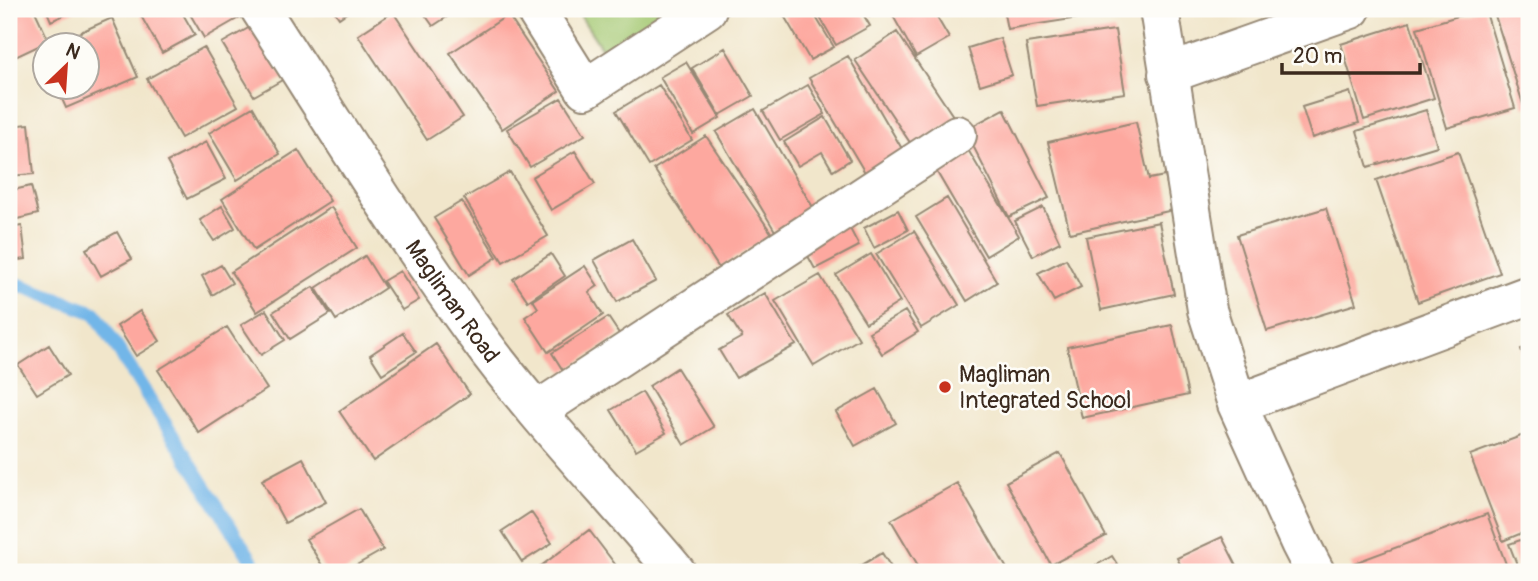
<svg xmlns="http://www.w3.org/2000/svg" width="1538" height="581" font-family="Pangolin,sans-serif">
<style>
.green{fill:#a5c973;stroke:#707a48;stroke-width:2}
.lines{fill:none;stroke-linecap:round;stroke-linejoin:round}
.stream{stroke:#72b6e8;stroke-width:14}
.building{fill:#fda89f}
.street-casing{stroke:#968874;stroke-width:42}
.secondary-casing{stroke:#968874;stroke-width:42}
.street{stroke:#fff;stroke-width:38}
.secondary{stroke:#fff;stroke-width:38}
.poi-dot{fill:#c8321e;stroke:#fdfcf7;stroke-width:2.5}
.labels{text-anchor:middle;stroke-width:5;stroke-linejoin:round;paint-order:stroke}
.street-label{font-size:23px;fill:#3b2a1e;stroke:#fdfcf7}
.poi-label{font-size:23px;fill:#3b2a1e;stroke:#fdfcf7;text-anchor:start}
</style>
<rect width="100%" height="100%" fill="#fdfcf7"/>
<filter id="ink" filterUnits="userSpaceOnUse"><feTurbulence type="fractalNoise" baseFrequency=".0143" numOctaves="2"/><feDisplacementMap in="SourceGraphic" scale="14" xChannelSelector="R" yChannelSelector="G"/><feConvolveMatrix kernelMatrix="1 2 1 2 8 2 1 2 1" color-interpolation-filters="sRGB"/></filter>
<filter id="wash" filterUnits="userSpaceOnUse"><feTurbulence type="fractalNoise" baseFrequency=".00686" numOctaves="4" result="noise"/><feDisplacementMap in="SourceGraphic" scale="28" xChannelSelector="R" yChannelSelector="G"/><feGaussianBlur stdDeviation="1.57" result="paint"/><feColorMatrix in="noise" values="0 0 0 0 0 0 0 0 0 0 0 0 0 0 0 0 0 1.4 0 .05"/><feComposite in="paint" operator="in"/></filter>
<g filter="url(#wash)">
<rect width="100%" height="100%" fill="#f1e6cb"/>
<path class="green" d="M 576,9 L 677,9 L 606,55 Z"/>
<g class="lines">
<path class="stream" d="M 9,281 L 95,313 L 259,572"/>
</g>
<g id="blocks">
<path class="building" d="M 9,9 L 34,9 L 49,41 L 9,60 Z
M 46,9 L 78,9 L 51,21 Z
M 137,9 L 180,9 L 195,35 L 162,53 Z
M 187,9 L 240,9 L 244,15 L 204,38 Z
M 333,9 L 352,9 L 339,18 Z
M 421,9 L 459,9 L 433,26 Z
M 780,9 L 811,9 L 834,47 L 810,60 Z
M 815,9 L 860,9 L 870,26 L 836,45 Z
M 866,9 L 882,9 L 870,16 Z
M 906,9 L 932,9 L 949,38 L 916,57 L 893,16 Z
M 1003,9 L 1131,9 L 1131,10 L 1007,29 Z
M 1482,9 L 1485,9 L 1515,108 L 1447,128 L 1417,28 Z
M 1493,9 L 1529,9 L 1529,106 L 1524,107 Z
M 393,12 L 463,117 L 427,140 L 358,35 Z
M 508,15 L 559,91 L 502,129 L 450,53 Z
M 112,18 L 138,77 L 66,108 L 57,88 L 88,88 L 88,46 L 49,46 Z
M 1410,22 L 1434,98 L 1364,120 L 1341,44 Z
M 252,26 L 284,79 L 254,96 L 222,43 Z
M 1115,30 L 1125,93 L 1037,106 L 1026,43 Z
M 897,32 L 955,119 L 913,147 L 855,60 Z
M 1000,38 L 1012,75 L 980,85 L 968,48 Z
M 204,47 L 238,106 L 181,138 L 147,79 Z
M 725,48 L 753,96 L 720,115 L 692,68 Z
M 848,56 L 905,154 L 867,176 L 809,78 Z
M 686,62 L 720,118 L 693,134 L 660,77 Z
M 659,85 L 692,140 L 649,166 L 616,111 Z
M 808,85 L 825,114 L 780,140 L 763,111 Z
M 1350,92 L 1359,123 L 1312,138 L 1302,107 Z
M 561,98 L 585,135 L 530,167 L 507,129 Z
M 253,107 L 280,154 L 237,180 L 209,133 Z
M 755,109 L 814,209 L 775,231 L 716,132 Z
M 1004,109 L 1049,198 L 1009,217 L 965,130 Z
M 1426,110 L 1437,146 L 1368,167 L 1357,131 Z
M 825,117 L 850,160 L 833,171 L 822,152 L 798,166 L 784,142 Z
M 1136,122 L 1149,179 L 1165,176 L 1173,210 L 1070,233 L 1048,142 Z
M 29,124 L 34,174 L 9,176 L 9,126 Z
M 706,136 L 772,234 L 719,268 L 654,169 Z
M 206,142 L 226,179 L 187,199 L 167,162 Z
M 964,143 L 1019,236 L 986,256 L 931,162 Z
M 298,150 L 330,201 L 254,250 L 222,199 Z
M 575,151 L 595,184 L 551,210 L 532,177 Z
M 1458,152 L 1500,273 L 1418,302 L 1376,180 Z
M 510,172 L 548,236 L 503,262 L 464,198 Z
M 31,186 L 38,214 L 9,221 L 9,191 Z
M 947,198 L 997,282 L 967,301 L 916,217 Z
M 462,201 L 497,257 L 469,275 L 434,218 Z
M 222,206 L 235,228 L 214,241 L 200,220 Z
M 331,207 L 357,248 L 257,312 L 231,272 Z
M 1043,207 L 1060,242 L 1033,256 L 1015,221 Z
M 1326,208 L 1356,304 L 1267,331 L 1237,235 Z
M 898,210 L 908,230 L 874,248 L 864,228 Z
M 1159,222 L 1174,294 L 1101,310 L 1086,237 Z
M 847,223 L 859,246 L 815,269 L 802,245 Z
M 22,226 L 26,259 L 9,261 L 9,228 Z
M 914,231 L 959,305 L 921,328 L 876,254 Z
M 117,232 L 132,259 L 101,276 L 86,249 Z
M 632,239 L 656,281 L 617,302 L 594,260 Z
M 551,254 L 565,276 L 528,301 L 513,279 Z
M 871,254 L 900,302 L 866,323 L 836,275 Z
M 365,256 L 385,288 L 336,320 L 316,288 Z
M 1066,259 L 1081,287 L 1054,301 L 1038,273 Z
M 221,265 L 232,283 L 212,295 L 202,276 Z
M 585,266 L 598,286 L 589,292 L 603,315 L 548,352 L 525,317 L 538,308 L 533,300 Z
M 400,271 L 419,300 L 402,310 L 383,281 Z
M 820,275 L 859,339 L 814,366 L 775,301 Z
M 313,287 L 330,314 L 290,339 L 273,312 Z
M 765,293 L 796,345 L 736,378 L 719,350 L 742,337 L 728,315 Z
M 266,310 L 285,340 L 261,355 L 241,325 Z
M 140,311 L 160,341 L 136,356 L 117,326 Z
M 905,311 L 918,332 L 882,354 L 869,332 Z
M 608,317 L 620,335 L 564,372 L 552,353 Z
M 1172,325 L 1188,395 L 1082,418 L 1067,347 Z
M 227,327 L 267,389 L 199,433 L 158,370 Z
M 403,333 L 416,352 L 382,374 L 370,355 Z
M 436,344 L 470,394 L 373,461 L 339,411 Z
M 49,345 L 68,375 L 37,394 L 18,365 Z
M 1529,346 L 1529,372 L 1521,349 Z
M 677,368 L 714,427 L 684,445 L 649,386 Z
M 877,389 L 896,423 L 855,446 L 836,412 Z
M 642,392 L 666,433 L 636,450 L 611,410 Z
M 1529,433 L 1529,530 L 1503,541 L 1470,455 Z
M 1060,453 L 1106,536 L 1051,565 L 1006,482 Z
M 303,458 L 326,502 L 285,523 L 262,480 Z
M 957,483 L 1009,572 L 922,572 L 891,520 Z
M 359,509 L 383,550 L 344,572 L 326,572 L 306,539 Z
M 531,512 L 552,543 L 522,562 L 502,531 Z
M 1487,514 L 1509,572 L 1354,572 L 1351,564 Z
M 589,530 L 621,572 L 533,572 Z
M 1222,537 L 1240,572 L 1184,572 L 1177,558 Z
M 1529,537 L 1529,572 L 1520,572 L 1509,544 Z
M 882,553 L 894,572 L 850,572 Z
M 1112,556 L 1122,572 L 1085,572 Z"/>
</g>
</g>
<g filter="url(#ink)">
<use href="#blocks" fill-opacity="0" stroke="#968874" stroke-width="2"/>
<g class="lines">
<g class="street-casing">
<path id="street" d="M 535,9 L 585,89 L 707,9
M 1159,9 L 1207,310 L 1237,404 L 1300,543 L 1315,572
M 1168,74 L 1351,9
M 1237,404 L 1529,295
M 537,411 L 957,135"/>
</g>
<g class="secondary-casing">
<g id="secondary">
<path id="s1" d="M 260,9 C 330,117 398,228 474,332 C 536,417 609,492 676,572"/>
</g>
</g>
<use href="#street" class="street"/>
<use href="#secondary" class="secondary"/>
</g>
</g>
<circle class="poi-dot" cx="945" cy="387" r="7"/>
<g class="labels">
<g class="street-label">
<text dy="8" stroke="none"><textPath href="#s1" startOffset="350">Magliman Road</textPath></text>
</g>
<g class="poi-label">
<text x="959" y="382">Magliman<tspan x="959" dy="26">Integrated School</tspan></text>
</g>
</g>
<rect width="1538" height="581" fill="none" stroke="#fdfcf7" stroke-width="35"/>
<g transform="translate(66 66) rotate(25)"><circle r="33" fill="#fdfcf7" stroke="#afa8a0" stroke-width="2"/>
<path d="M0-5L12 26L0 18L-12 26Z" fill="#c8321e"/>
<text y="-10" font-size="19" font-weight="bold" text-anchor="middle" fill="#3b2a1e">N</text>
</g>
<path d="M1282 63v10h138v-10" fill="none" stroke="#3b2a1e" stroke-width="3.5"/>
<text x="1293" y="63" font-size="21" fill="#3b2a1e" stroke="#fdfcf7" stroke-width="5" paint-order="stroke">20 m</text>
</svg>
